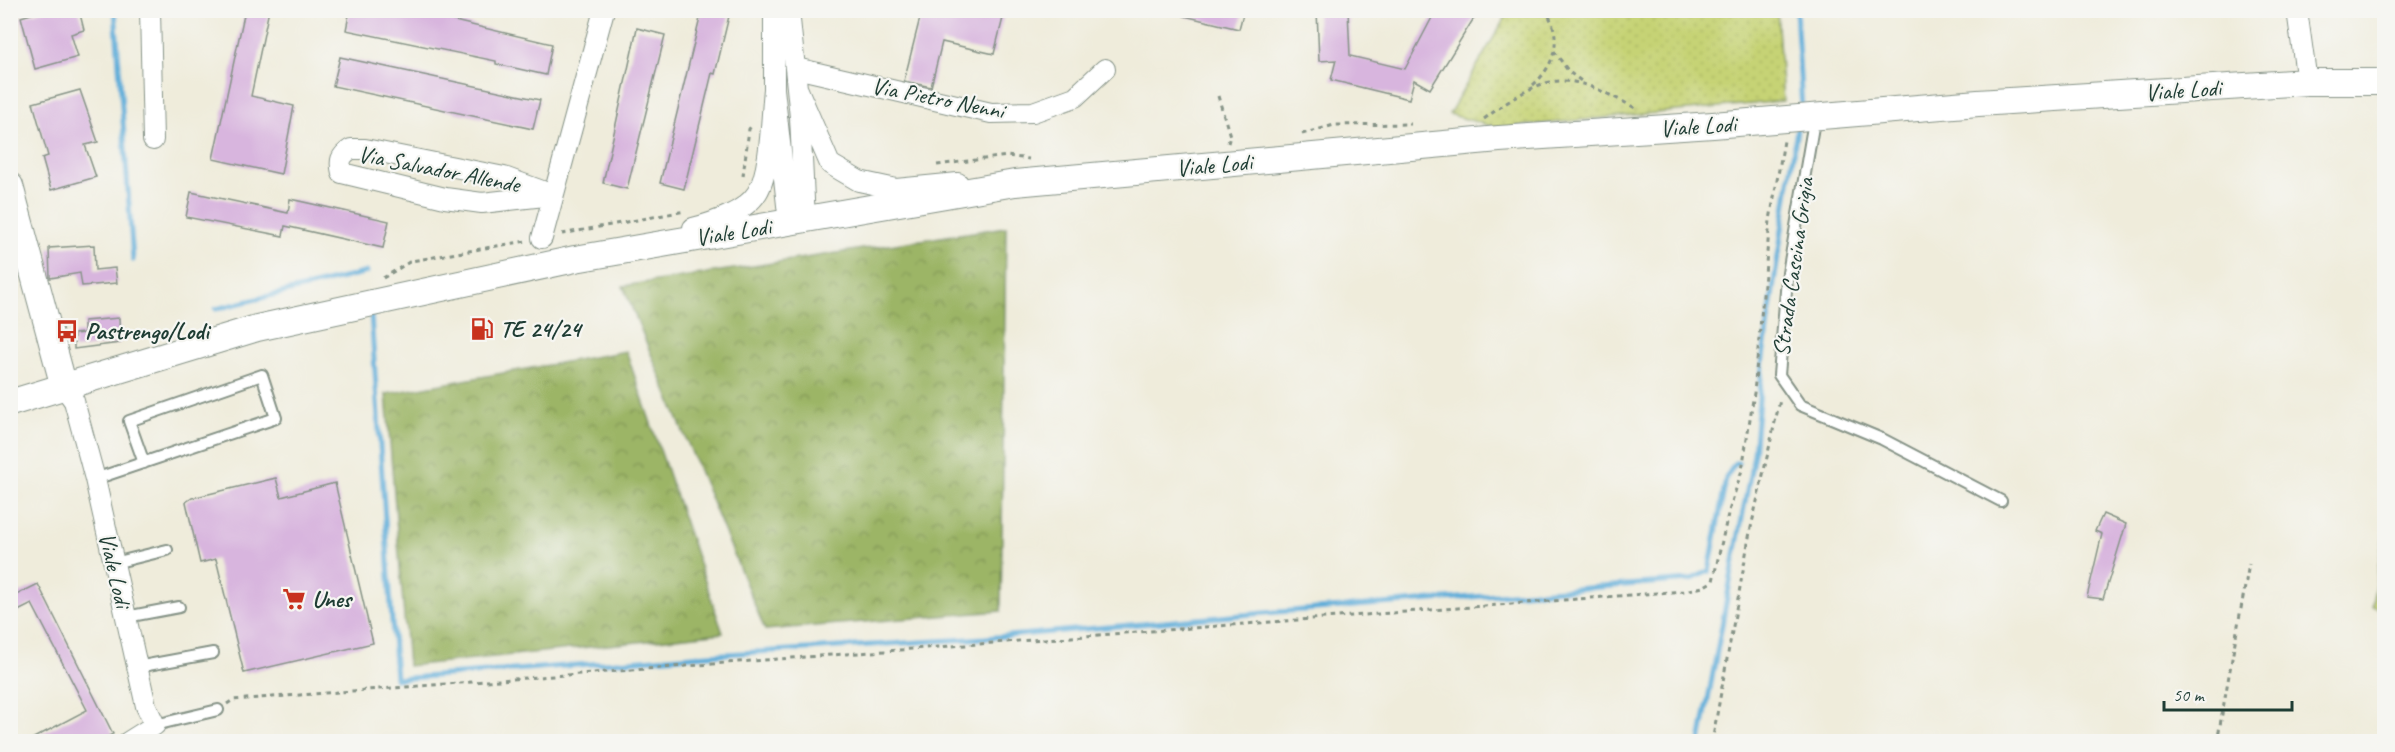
<svg xmlns="http://www.w3.org/2000/svg" width="2395" height="752" font-family="Caveat,sans-serif">
<style>
.green{fill:url(#green-dots);stroke:#728854;stroke-width:1.5}
.forest{fill:url(#forest-crowns);stroke:#5e794d;stroke-width:1.5}
.lines{fill:none;stroke-linecap:round;stroke-linejoin:round}
.stream{stroke:#5fadd9;stroke-width:5}
.building{fill:#d8b5de}
.service-casing{stroke:#879488;stroke-width:14}
.minor-casing{stroke:#879488;stroke-width:22}
.tertiary-casing{stroke:#879488;stroke-width:28}
.path{stroke:#879488;stroke-width:3;stroke-dasharray:4.5 4.5;stroke-linecap:butt}
.service{stroke:#fff;stroke-width:10}
.minor{stroke:#fff;stroke-width:20}
.tertiary{stroke:#fff;stroke-width:26}
.labels{text-anchor:middle;stroke-width:4.5;stroke-linejoin:round;paint-order:stroke}
.street-label{font-size:24px;fill:#1f3d34;stroke:#f6f6f2}
.poi-label{font-size:24px;font-weight:bold;fill:#1f3d34;stroke:#f6f6f2;text-anchor:start}
</style>
<defs>
<pattern id="green-dots" width="8" height="8" patternUnits="userSpaceOnUse" patternTransform="scale(1.5)"><rect width="8" height="8" fill="#c6d374"/><path d="M2 2h.1M6 6h.1" fill="none" stroke="#aab665" stroke-width="1.8" stroke-linecap="round"/></pattern>
<pattern id="forest-crowns" width="20" height="18" patternUnits="userSpaceOnUse" patternTransform="scale(1.5)"><rect width="20" height="18" fill="#9cb566"/><path d="M2 6a3 3 0 1 1 6 0M12 15a3 3 0 1 1 6 0" fill="none" stroke="#7f9455"/></pattern>
</defs>
<rect width="100%" height="100%" fill="#f6f6f2"/>
<filter id="ink" filterUnits="userSpaceOnUse"><feTurbulence type="fractalNoise" baseFrequency=".0167" numOctaves="2"/><feDisplacementMap in="SourceGraphic" scale="12" xChannelSelector="R" yChannelSelector="G"/><feConvolveMatrix kernelMatrix="1 2 1 2 8 2 1 2 1" color-interpolation-filters="sRGB"/></filter>
<filter id="wash" filterUnits="userSpaceOnUse"><feTurbulence type="fractalNoise" baseFrequency=".008" numOctaves="4" result="noise"/><feDisplacementMap in="SourceGraphic" scale="24" xChannelSelector="R" yChannelSelector="G"/><feGaussianBlur stdDeviation="1.35" result="paint"/><feColorMatrix in="noise" values="0 0 0 0 0 0 0 0 0 0 0 0 0 0 0 0 0 1.4 0 .05"/><feComposite in="paint" operator="in"/></filter>
<g filter="url(#wash)">
<rect width="100%" height="100%" fill="#efecdb"/>
<path class="green" d="M 1509,11 L 1777,11 L 1783,101 L 1497,128 L 1449,114 Z
M 2384,532 L 2384,610 L 2372,606 Z"/>
<path class="forest" d="M 1006,227 L 1001,611 L 765,630 L 623,286 Z
M 626,351 L 723,633 L 408,666 L 386,394 Z"/>
<g class="lines">
<path class="stream" d="M 115,10 L 133,260
M 1796,10 L 1802,109
M 216,309 L 367,272
M 371,314 L 396,679 L 693,656 L 985,638 L 1264,613 L 1690,580 L 1709,571 L 1726,478 L 1735,463 L 1738,463
M 1700,742 L 1754,454 L 1763,357 L 1797,129"/>
</g>
<g id="blocks">
<path class="building" d="M 44,10 L 79,10 L 84,30 L 71,34 L 78,57 L 35,69 L 21,17 Z
M 245,10 L 269,10 L 251,96 L 294,106 L 281,174 L 213,159 Z
M 350,10 L 408,10 L 552,44 L 546,75 L 496,64 L 496,61 L 346,30 Z
M 702,10 L 729,16 L 715,74 L 712,73 L 684,189 L 660,183 Z
M 922,10 L 1005,10 L 994,54 L 942,42 L 931,87 L 904,81 Z
M 1184,10 L 1244,10 L 1239,29 L 1184,16 Z
M 1317,10 L 1348,10 L 1350,56 L 1405,69 L 1436,10 L 1479,10 L 1430,89 L 1414,80 L 1409,99 L 1331,80 L 1336,60 L 1319,61 Z
M 637,28 L 665,35 L 627,189 L 603,183 Z
M 340,57 L 540,100 L 533,129 L 333,86 Z
M 80,90 L 98,142 L 85,145 L 96,177 L 51,190 L 42,158 L 48,156 L 33,103 Z
M 191,192 L 288,213 L 290,199 L 389,221 L 383,248 L 285,226 L 283,236 L 186,217 Z
M 94,245 L 95,270 L 115,268 L 117,283 L 82,286 L 80,273 L 50,278 L 49,248 Z
M 119,318 L 120,343 L 74,349 L 74,334 L 84,333 L 84,321 Z
M 276,478 L 281,497 L 335,483 L 373,643 L 244,673 L 216,559 L 200,563 L 186,502 L 192,498 Z
M 2103,514 L 2126,524 L 2103,599 L 2087,597 L 2102,534 L 2095,531 Z
M 38,584 L 113,734 L 99,741 L 28,741 L 87,710 L 32,604 L 10,615 L 10,598 Z"/>
</g>
</g>
<g filter="url(#ink)">
<use href="#blocks" fill-opacity="0" stroke="#879488" stroke-width="1.5"/>
<g class="lines">
<g class="service-casing">
<path id="service" d="M 1815,115 L 1787,279 L 1779,375 L 1800,405 L 1882,439 L 2001,501
M 95,479 L 276,418 L 262,375 L 129,421 L 144,463
M 114,563 L 167,550
M 126,617 L 179,607
M 137,667 L 213,653
M 155,725 L 218,710"/>
</g>
<g class="minor-casing">
<path id="minor" d="M 150,10 L 153,140
M 774,10 L 774,89 L 789,223
M 789,10 L 800,117 L 805,220
M 2297,10 L 2307,82
M 796,68 L 991,113 L 1033,112 L 1075,97 L 1105,69
M 798,90 L 830,164 L 859,181 L 896,189 L 958,183
M 351,149 L 365,149 L 504,177 L 553,195 L 482,203 L 445,198 L 342,173 C 339,161 340,156 351,149 Z
M 693,228 C 713,223 745,212 757,193 C 771,171 771,116 774,89
M 542,238 L 604,10
M 64,387 L 74,401 L 95,479 L 146,706 L 155,725 L 128,742"/>
</g>
<g class="tertiary-casing">
<path id="tertiary" d="M 10,186 L 64,387
M 10,403 L 257,328 L 575,259 L 1015,183 L 1499,139 L 1713,125 L 1978,103 L 2307,82 L 2384,82"/>
</g>
<path class="path" d="M 1554,51 L 1569,72 L 1584,83
M 1533,85 C 1556,65 1563,35 1545,10
M 1218,96 L 1230,136 L 1228,143
M 1484,119 C 1550,70 1565,70 1637,109
M 1302,134 L 1334,125 L 1411,124
M 937,165 L 1007,156 L 1029,159
M 743,176 L 749,129 L 753,124
M 562,234 L 685,211
M 383,278 L 411,261 L 526,241
M 227,704 L 233,700 L 1684,591 L 1703,587 L 1713,581 L 1728,514 L 1742,470 L 1754,393 L 1770,220 L 1784,141
M 1712,742 L 1750,532 L 1780,400
M 2217,742 L 2249,564"/>
<use href="#service" class="service"/>
<use href="#minor" class="minor"/>
<use href="#tertiary" class="tertiary"/>
</g>
</g>
<defs>
<g id="fuel-bare" transform="scale(1.8)"><path d="M-5.5-6h7V0h2V4h1.3V-2.5L3-4.5l.8-.8L6-3V5H2.5V1h-1V6h-7ZM-4.2-4.7v3.2H.2V-4.7Z" fill="#c8321e" stroke="#f6f6f2" stroke-width="2.5" paint-order="stroke"/></g>
<g id="bus-bare" transform="scale(1.8)"><path d="M-5-6H5V4H4V6H2V4H-2V6H-4V4H-5ZM-3.5-4V0h7V-4ZM-3.5 1.2v1.5H-2V1.2ZM2 1.2v1.5H3.5V1.2Z" fill="#c8321e" stroke="#f6f6f2" stroke-width="2.5" paint-order="stroke"/></g>
<g id="supermarket-bare" transform="scale(1.8)"><path d="M-6-5.5h2.5l.6 2H6L4.5 2H-2.5L-4.4-4H-6ZM-1.5 3.2a1.3 1.3 0 1 0 .1 0ZM3 3.2a1.3 1.3 0 1 0 .1 0Z" fill="#c8321e" stroke="#f6f6f2" stroke-width="2.5" paint-order="stroke"/></g>
</defs>
<g fill-rule="evenodd">
<use href="#fuel-bare" x="482" y="329"/>
<use href="#bus-bare" x="67" y="331"/>
<use href="#supermarket-bare" x="294" y="599"/>
</g>
<g class="labels">
<g class="street-label">
<text transform="translate(2183 90) rotate(-4)" y="8">Viale Lodi</text>
<text transform="translate(938 98) rotate(11)" y="8">Via Pietro Nenni</text>
<text transform="translate(1698 126) rotate(-4)" y="8">Viale Lodi</text>
<text transform="translate(1214 165) rotate(-5)" y="8">Viale Lodi</text>
<text transform="translate(439 169) rotate(11)" y="8">Via Salvador Allende</text>
<text transform="translate(733 232) rotate(-9)" y="8">Viale Lodi</text>
<text transform="translate(1793 267) rotate(-82)" y="8">Strada Cascina Grigia</text>
<text transform="translate(115 570) rotate(77)" y="8">Viale Lodi</text>
</g>
<g class="poi-label">
<text x="500" y="337">TE 24/24</text>
<text x="85" y="339">Pastrengo/Lodi</text>
<text x="312" y="607">Unes</text>
</g>
</g>
<rect width="2395" height="752" fill="none" stroke="#f6f6f2" stroke-width="36"/>
<path d="M2164 701v9h128v-9" fill="none" stroke="#1f3d34" stroke-width="3"/>
<text x="2173" y="701" font-size="18" fill="#1f3d34" stroke="#f6f6f2" stroke-width="4.5" paint-order="stroke">50 m</text>
</svg>
